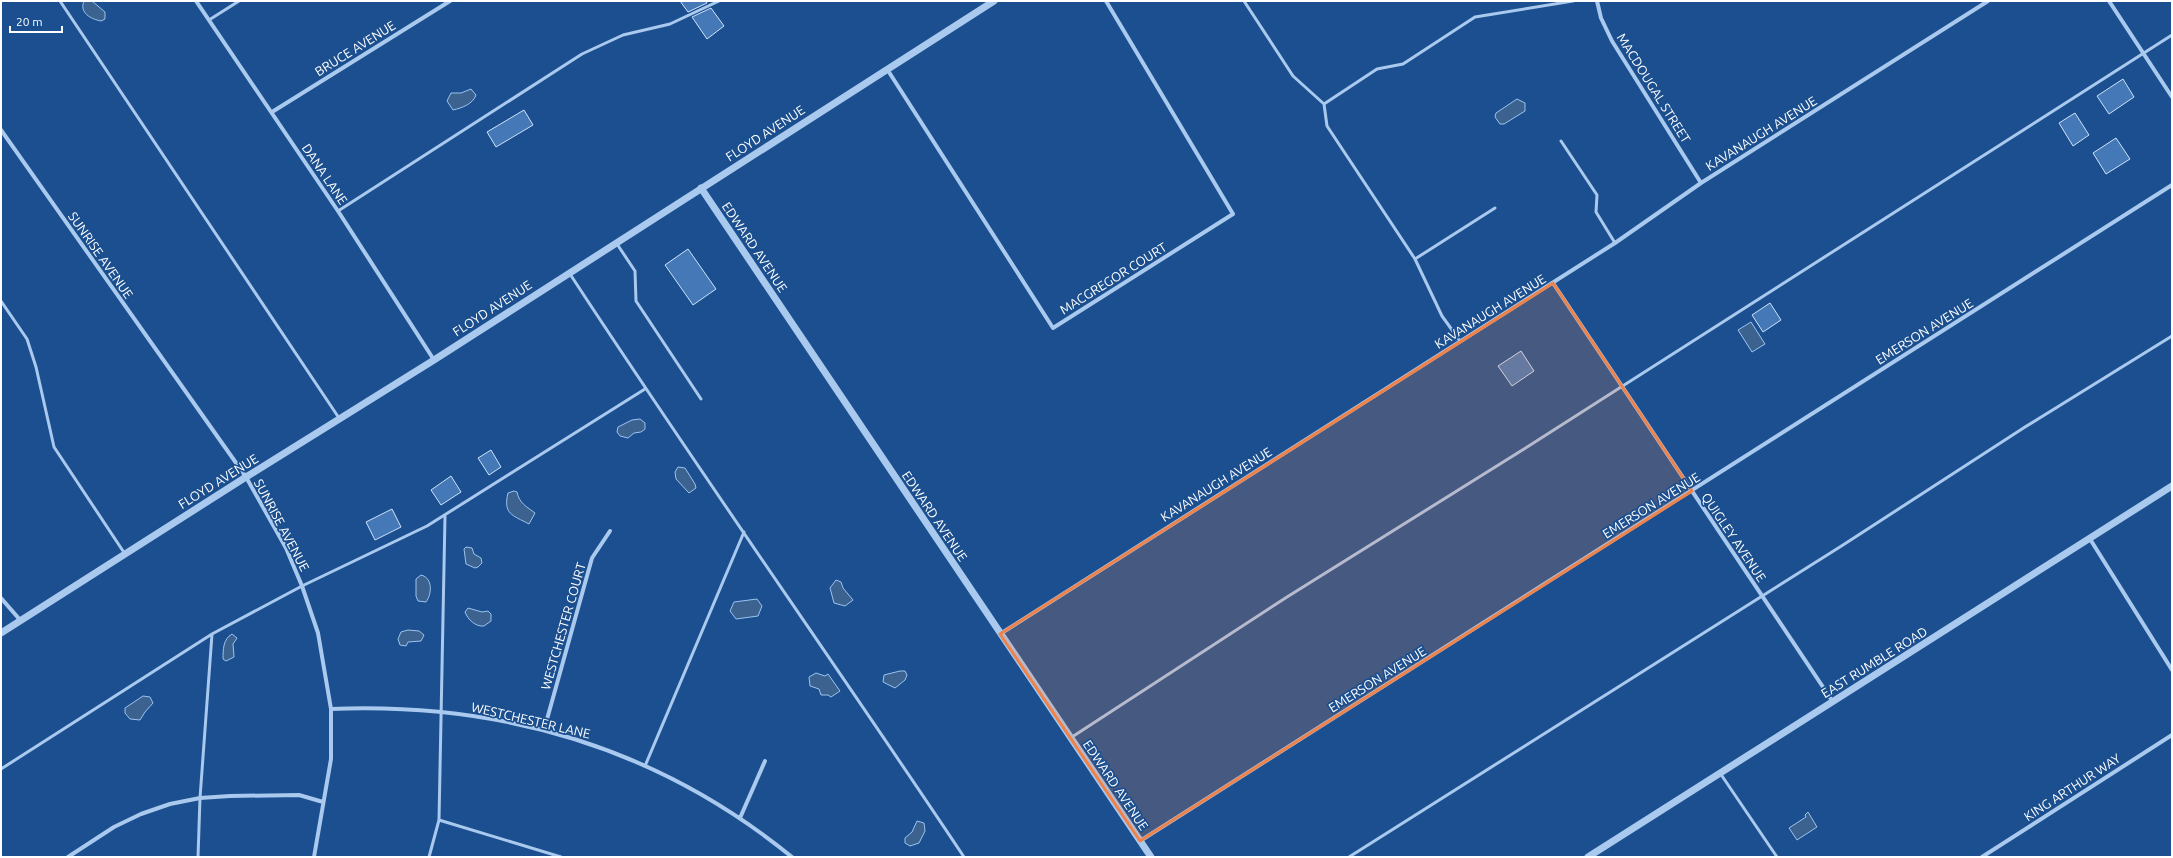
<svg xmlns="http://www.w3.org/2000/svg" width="2173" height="858" font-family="Ubuntu,sans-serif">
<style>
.water{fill:#3c6290;stroke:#9cc4f0}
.building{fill:#4478b7;stroke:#cfe3fa}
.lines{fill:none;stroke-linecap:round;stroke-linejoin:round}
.service{stroke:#a9c9ee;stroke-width:3}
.minor{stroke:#a9c9ee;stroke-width:4}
.tertiary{stroke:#a9c9ee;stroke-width:7}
.marked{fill:#ee8249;fill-opacity:0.2;stroke:#ee8249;stroke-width:3;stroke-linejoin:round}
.labels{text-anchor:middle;stroke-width:3.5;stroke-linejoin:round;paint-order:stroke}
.street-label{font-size:13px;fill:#fff;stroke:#1b4f8f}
</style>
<rect width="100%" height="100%" fill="#1b4f8f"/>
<path class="water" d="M 84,1 L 92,1 L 105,12 L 105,19 L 101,21 C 91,19 79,13 84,1 Z
M 471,89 L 476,95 C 473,104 462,108 453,110 L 447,101 L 451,93 L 461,93 Z
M 1517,99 L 1525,103 L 1525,111 L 1504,124 L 1500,124 L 1495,117 L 1496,113 Z
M 1751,322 L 1765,344 L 1752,352 L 1738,330 Z
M 640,419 L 645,423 L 645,429 L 641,432 L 634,433 L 628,438 L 620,436 L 617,432 L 618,427 L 632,420 Z
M 678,467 L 685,468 L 695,484 L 696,488 L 689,493 L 676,479 L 675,472 Z
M 514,491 L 517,492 C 519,503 527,507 535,513 L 529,524 C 512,515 503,514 508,493 Z
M 466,547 L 472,548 L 474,554 L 481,558 L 482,563 L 478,567 L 475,568 L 466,564 L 464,549 Z
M 421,575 C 433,578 432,594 426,602 L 418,601 L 416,596 L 416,579 Z
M 836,580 L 841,582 L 843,588 L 853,600 L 845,606 L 834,603 L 830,588 Z
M 757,599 L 762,606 L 758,616 L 736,619 L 730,611 L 734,602 Z
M 468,608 L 482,612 L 488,611 L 491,614 L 491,621 L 484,626 C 476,627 468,620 465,612 Z
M 408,630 L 419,631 L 424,635 L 421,641 L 408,642 L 406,646 L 400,645 L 398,639 L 401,632 Z
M 232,634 L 237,638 L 233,644 L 234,657 L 226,661 L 223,659 C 223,650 223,639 232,634 Z
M 900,671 L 905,671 L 907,675 L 905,680 L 895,688 L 883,682 L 884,675 Z
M 816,673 L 825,676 L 828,674 L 840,691 L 831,697 L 828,695 L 821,695 L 819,689 L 810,686 L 809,677 Z
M 143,696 L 150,697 L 153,703 L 145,712 L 140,720 L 130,719 L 125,713 L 125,708 Z
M 1808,812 L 1817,827 L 1797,840 L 1789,828 L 1806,817 L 1805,815 Z
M 917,821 L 924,823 L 925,831 L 919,843 L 910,846 L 905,843 L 905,838 L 912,832 Z"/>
<path class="building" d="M 680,1 L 706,1 L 707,3 L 688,12 Z
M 711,8 L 724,26 L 707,39 L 692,17 Z
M 2123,79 L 2134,97 L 2109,114 L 2097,96 Z
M 524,110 L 533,125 L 496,147 L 487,132 Z
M 2075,113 L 2089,135 L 2073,146 L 2059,123 Z
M 2116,138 L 2130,159 L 2106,174 L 2093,153 Z
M 688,249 L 716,289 L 693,305 L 665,265 Z
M 1770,303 L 1781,320 L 1763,332 L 1752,315 Z
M 1521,351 L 1534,371 L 1512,386 L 1498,366 Z
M 491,450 L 501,467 L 489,475 L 478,458 Z
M 451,476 L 461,492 L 441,505 L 431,490 Z
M 392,509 L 401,527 L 375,540 L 366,522 Z"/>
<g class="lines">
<path class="service" d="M 60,1 L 339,418
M 1244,1 L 1293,76 L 1324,104 L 1327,126 L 1415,259 L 1442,316 L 1460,341
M 209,20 L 239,1
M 1324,104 L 1377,69 L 1403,64 L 1475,17 L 1573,1
M 1561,141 L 1597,195 L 1596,212 L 1615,243
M 338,211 L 582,54 L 623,35 L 670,24 L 719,1
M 617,244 L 635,271 L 636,301 L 701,399
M 1415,259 L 1495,208
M 570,274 C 698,470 834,662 964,857
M 1,301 L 27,339 L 36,367 L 54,447 L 125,554
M 445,516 L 439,820 L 561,857
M 1072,737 L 1287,597 L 1524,449 L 2172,35
M 645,766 L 744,532
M 1,769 L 212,634
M 1720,773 L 1777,857
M 198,857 L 200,798 L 212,634 L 302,586 L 427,526 L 645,389
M 429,857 L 439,820
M 1349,857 L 1843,545 L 2025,427 L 2172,336"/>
<path class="minor" d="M 196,1 L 338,211 L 434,360
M 1597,1 L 1601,18 L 1612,41 L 1701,183
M 2109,1 L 2172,97
M 887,69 L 1053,328 L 1233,214 L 1106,1
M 272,112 L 450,1
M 1,130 L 246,477 L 286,548 L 302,586 L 318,633 L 331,709 L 331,759 L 314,857
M 1553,283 L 1833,702
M 2090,539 L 2172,670
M 1,598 L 21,621
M 1000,634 L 1615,243 L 1701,183 L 1988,1
M 331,709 C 503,702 658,748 792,857
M 544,730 L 592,558 L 610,531
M 740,818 L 765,761
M 1140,841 L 2172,185
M 68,857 L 114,827 L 141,814 L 170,804 L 200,798 L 230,796 L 299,795 L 323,802
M 1982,857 L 2172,735"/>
<path class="tertiary" d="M 701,188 L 1151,857
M 1,633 L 246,477 L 434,360 L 994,1
M 1588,857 L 2172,486"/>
</g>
<path class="marked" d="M 1553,283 L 1692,491 L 1140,841 L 1000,634 Z"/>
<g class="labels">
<g class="street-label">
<text transform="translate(355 48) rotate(-32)" y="5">BRUCE AVENUE</text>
<text transform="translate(1654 88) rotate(58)" y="5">MACDOUGAL STREET</text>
<text transform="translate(765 133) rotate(-33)" y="5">FLOYD AVENUE</text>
<text transform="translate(1761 133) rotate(-32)" y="5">KAVANAUGH AVENUE</text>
<text transform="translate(325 174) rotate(56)" y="5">DANA LANE</text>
<text transform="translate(755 247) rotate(56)" y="5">EDWARD AVENUE</text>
<text transform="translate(101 255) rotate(55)" y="5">SUNRISE AVENUE</text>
<text transform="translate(1113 278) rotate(-32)" y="5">MACGREGOR COURT</text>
<text transform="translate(492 308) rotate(-33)" y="5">FLOYD AVENUE</text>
<text transform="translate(1490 311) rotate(-32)" y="5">KAVANAUGH AVENUE</text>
<text transform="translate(1924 331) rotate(-32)" y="5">EMERSON AVENUE</text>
<text transform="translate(218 481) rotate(-32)" y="5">FLOYD AVENUE</text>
<text transform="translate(1216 484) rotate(-32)" y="5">KAVANAUGH AVENUE</text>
<text transform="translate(1651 505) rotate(-32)" y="5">EMERSON AVENUE</text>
<text transform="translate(935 516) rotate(56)" y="5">EDWARD AVENUE</text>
<text transform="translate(282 525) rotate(62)" y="5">SUNRISE AVENUE</text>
<text transform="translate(1734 537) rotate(56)" y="5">QUIGLEY AVENUE</text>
<text transform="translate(563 626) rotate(-74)" y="5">WESTCHESTER COURT</text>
<text transform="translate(1874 662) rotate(-32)" y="5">EAST RUMBLE ROAD</text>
<text transform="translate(1377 679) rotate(-32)" y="5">EMERSON AVENUE</text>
<text transform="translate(531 720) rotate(13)" y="5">WESTCHESTER LANE</text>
<text transform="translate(1116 785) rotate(56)" y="5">EDWARD AVENUE</text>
<text transform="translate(2072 787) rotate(-33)" y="5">KING ARTHUR WAY</text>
</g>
</g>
<rect width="2173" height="858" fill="none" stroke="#ffffff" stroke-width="4"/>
<path d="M10 26v6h52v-6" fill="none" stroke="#ffffff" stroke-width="2"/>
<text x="16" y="26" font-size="12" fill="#ffffff" stroke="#1b4f8f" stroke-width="3" paint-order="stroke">20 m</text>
</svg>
